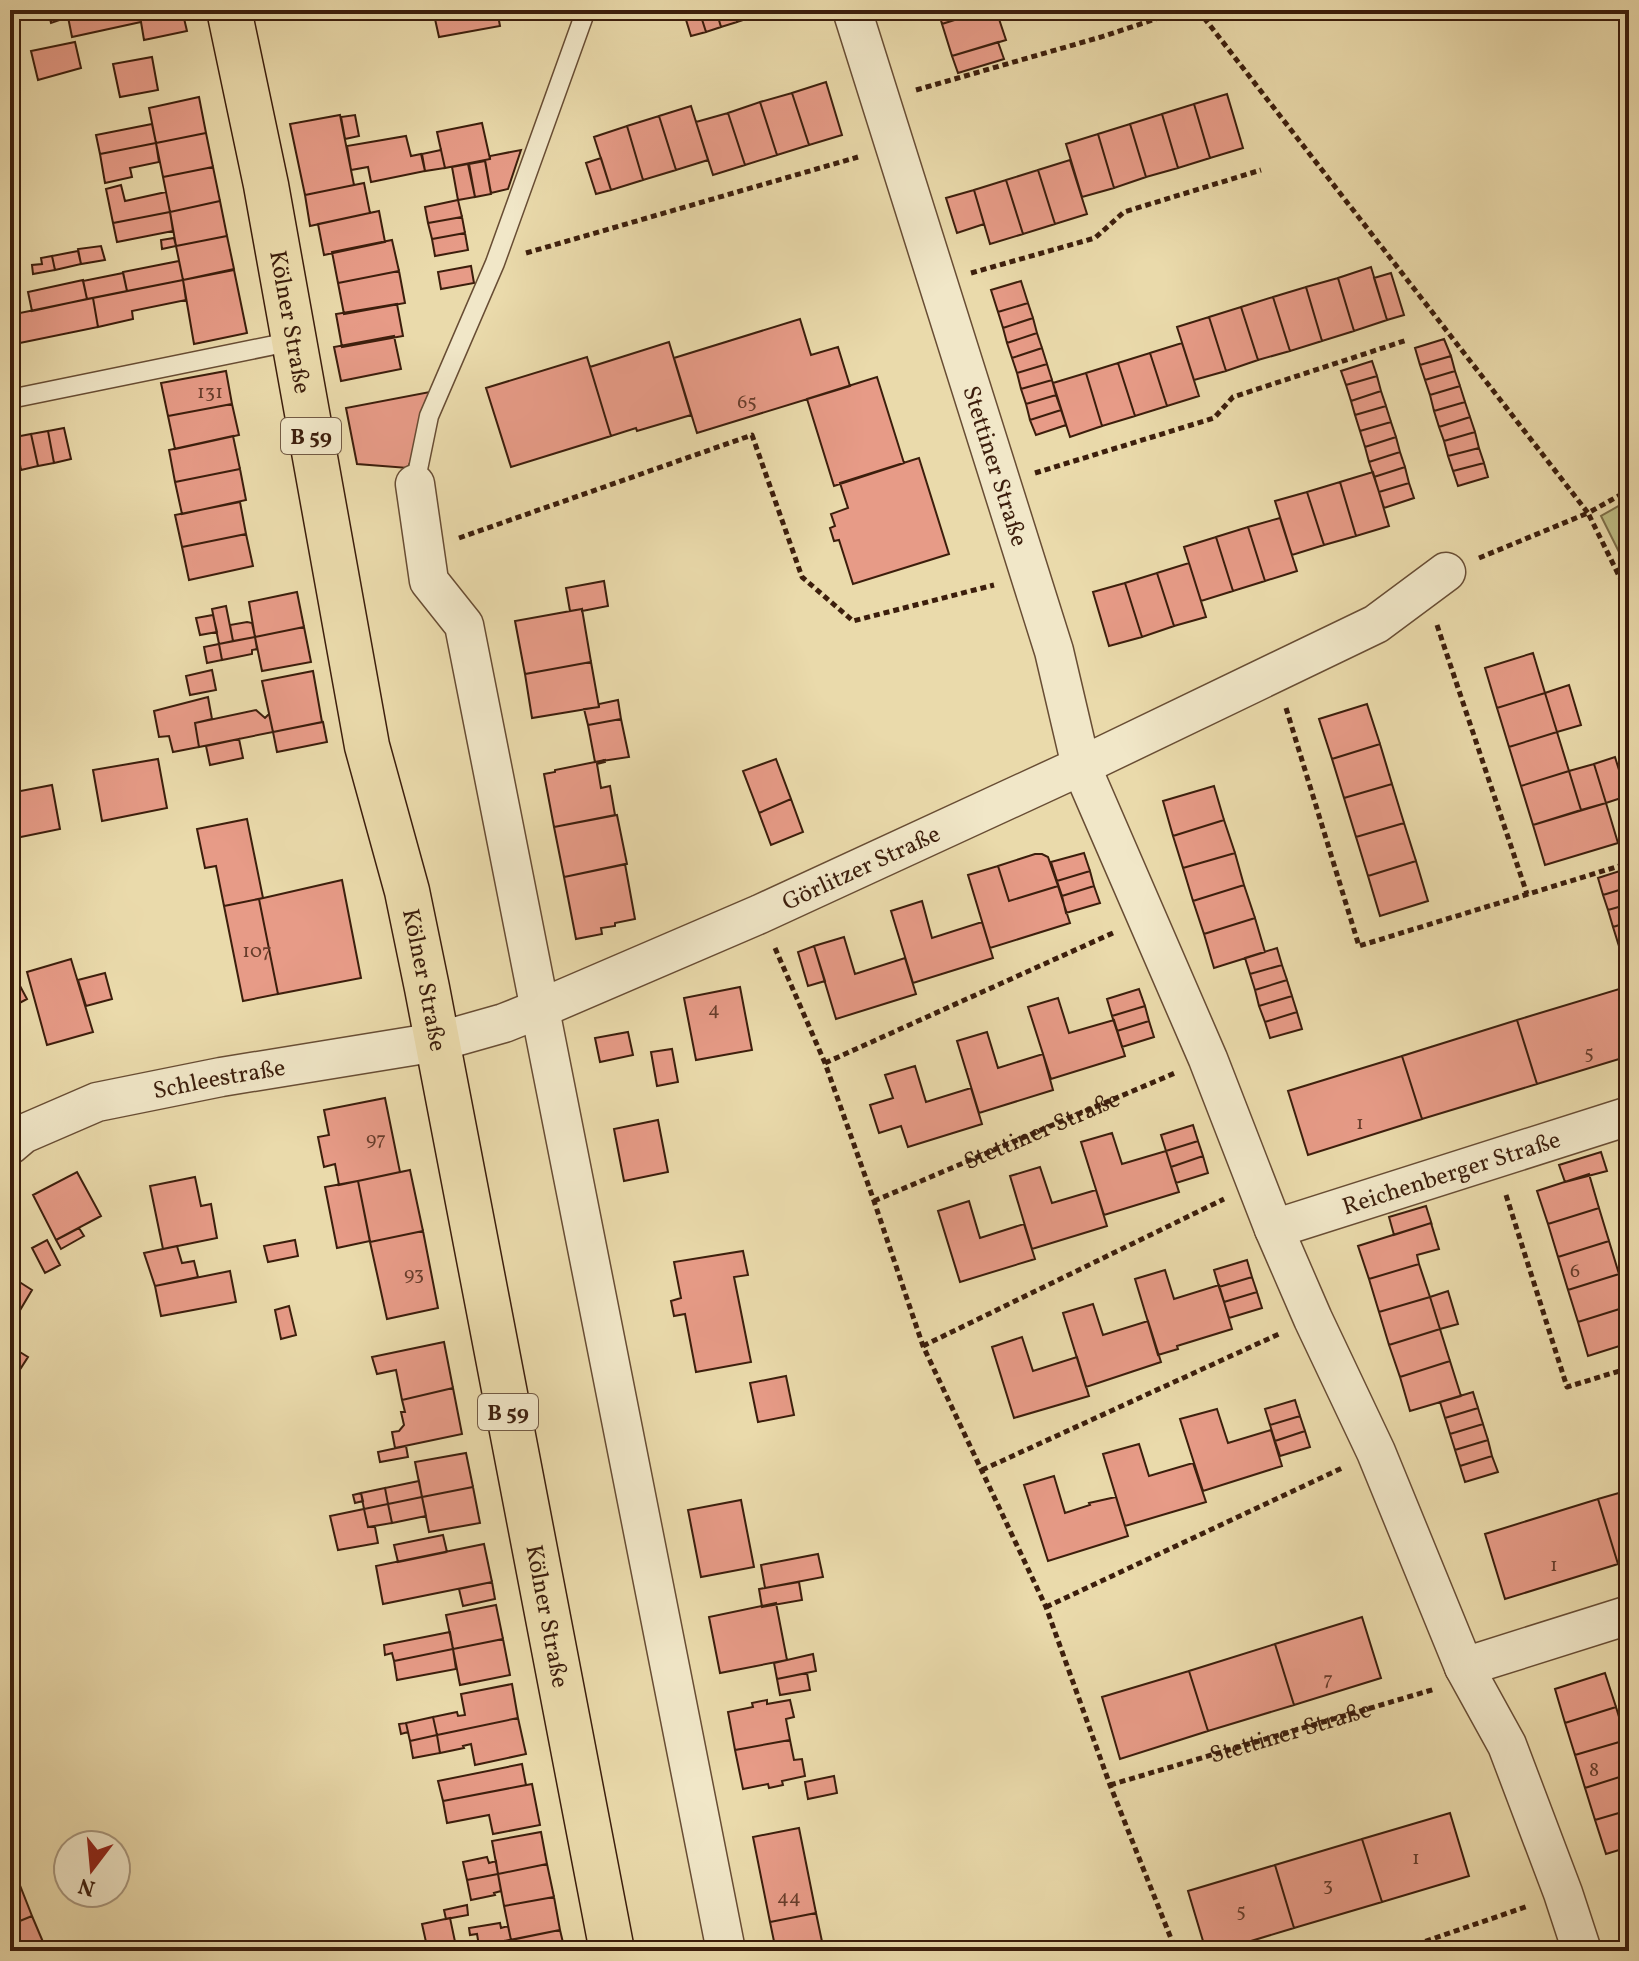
<svg xmlns="http://www.w3.org/2000/svg" width="1639" height="1961" font-family="Vollkorn,serif">
<style>
.green{fill:#bebd84;stroke:#7d6e48;stroke-width:2}
.building{fill:#e79b87;stroke:#3c1e0c;stroke-width:2}
.lines{fill:none;stroke-linecap:round;stroke-linejoin:round}
.service-casing{stroke:#684d34;stroke-width:21}
.minor-casing{stroke:#684d34;stroke-width:41}
.primary-casing{stroke:#3c1e0c;stroke-width:47}
.path{stroke:#3c1e0c;stroke-width:5;stroke-dasharray:6 4;stroke-linecap:butt}
.service{stroke:#f1e7c8;stroke-width:18}
.minor{stroke:#f1e7c8;stroke-width:38}
.primary{stroke:#eadaab;stroke-width:44}
.labels{text-anchor:middle;stroke-width:6;stroke-linejoin:round;paint-order:stroke}
.number-label{font-size:20px;fill:#673d2b}
.shield{fill:#f1e7c8;stroke:#725a44;stroke-width:2}
.shield-label{font-size:22px;font-weight:bold;fill:#3c1e0c}
.street-label{font-size:24px;fill:#3c1e0c;stroke:#f1e7c8}
</style>
<rect width="100%" height="100%" fill="#eadaab"/>
<filter id="stains"><feTurbulence type="fractalNoise" baseFrequency=".0025" numOctaves="4"/><feColorMatrix values="0 0 0 0 .2 0 0 0 0 .09 0 0 0 0 .02 0 0 0 .5 -.17"/></filter>
<radialGradient id="worn" r=".72"><stop offset=".6" stop-color="#630" stop-opacity="0"/><stop offset="1" stop-color="#630" stop-opacity=".3"/></radialGradient>
<path class="green" d="M 1629,500 L 1629,572 L 1601,516 Z"/>
<path class="building" d="M 48,10 L 67,10 L 68,17 L 51,23 Z
M 67,10 L 102,10 L 68,17 Z
M 102,10 L 182,10 L 187,31 L 144,40 L 141,22 L 72,37 L 68,17 Z
M 433,10 L 497,10 L 500,26 L 439,37 Z
M 683,10 L 699,10 L 706,32 L 691,36 Z
M 699,10 L 716,10 L 721,27 L 706,32 Z
M 716,10 L 733,10 L 737,22 L 721,27 Z
M 733,10 L 750,10 L 752,17 L 737,22 Z
M 750,10 L 767,10 L 768,12 L 752,17 Z
M 938,10 L 986,10 L 942,24 Z
M 986,10 L 996,10 L 1006,40 L 952,56 L 942,24 Z
M 75,42 L 81,68 L 38,80 L 31,51 Z
M 998,42 L 1004,59 L 958,73 L 952,56 Z
M 152,57 L 158,90 L 120,97 L 113,64 Z
M 826,82 L 842,135 L 809,145 L 792,93 Z
M 792,93 L 809,145 L 777,155 L 760,102 Z
M 1227,94 L 1243,148 L 1210,158 L 1194,104 Z
M 199,97 L 206,133 L 156,143 L 149,108 Z
M 760,102 L 777,155 L 745,165 L 728,113 Z
M 1194,104 L 1210,158 L 1178,168 L 1162,114 Z
M 691,106 L 708,160 L 676,170 L 659,116 Z
M 728,113 L 745,165 L 713,175 L 696,122 Z
M 1162,114 L 1178,168 L 1146,177 L 1130,124 Z
M 340,115 L 354,185 L 305,195 L 290,124 Z
M 355,115 L 359,136 L 345,139 L 341,117 Z
M 659,116 L 676,170 L 643,180 L 627,126 Z
M 482,123 L 490,159 L 445,168 L 437,132 Z
M 152,124 L 156,143 L 100,154 L 96,135 Z
M 1130,124 L 1146,177 L 1114,188 L 1098,134 Z
M 627,126 L 643,180 L 611,190 L 594,137 Z
M 206,133 L 213,167 L 163,177 L 156,143 Z
M 1098,134 L 1114,188 L 1082,197 L 1066,144 Z
M 406,136 L 411,156 L 421,154 L 425,171 L 371,182 L 368,167 L 351,170 L 347,146 Z
M 156,143 L 159,162 L 130,168 L 132,177 L 105,183 L 100,154 Z
M 441,150 L 445,168 L 425,171 L 422,154 Z
M 521,150 L 508,189 L 491,193 L 485,160 L 490,159 L 490,156 Z
M 601,158 L 611,190 L 596,194 L 586,163 Z
M 1070,160 L 1087,214 L 1055,224 L 1038,170 Z
M 485,161 L 491,194 L 475,197 L 469,164 Z
M 468,164 L 475,197 L 458,200 L 452,167 Z
M 213,167 L 220,201 L 170,212 L 163,177 Z
M 1038,170 L 1055,224 L 1023,234 L 1006,180 Z
M 1006,180 L 1023,234 L 990,244 L 974,190 Z
M 364,183 L 370,213 L 310,226 L 305,195 Z
M 121,185 L 125,201 L 166,192 L 170,212 L 113,223 L 106,189 Z
M 974,190 L 984,224 L 957,233 L 946,198 Z
M 458,200 L 462,217 L 428,223 L 425,207 Z
M 220,201 L 227,236 L 176,246 L 170,212 Z
M 379,211 L 385,242 L 324,255 L 318,224 Z
M 170,212 L 173,231 L 117,242 L 113,223 Z
M 462,217 L 465,233 L 432,239 L 428,223 Z
M 465,233 L 468,250 L 435,256 L 432,239 Z
M 227,236 L 234,269 L 183,280 L 176,246 Z
M 174,238 L 176,246 L 162,249 L 161,240 Z
M 392,240 L 399,271 L 338,283 L 332,252 Z
M 101,246 L 105,260 L 81,264 L 78,249 Z
M 78,251 L 81,264 L 55,270 L 52,256 Z
M 52,256 L 55,270 L 33,274 L 32,265 L 42,264 L 41,258 Z
M 179,261 L 183,280 L 127,291 L 123,272 Z
M 471,266 L 474,283 L 441,289 L 438,272 Z
M 1371,267 L 1387,320 L 1354,331 L 1338,278 Z
M 234,270 L 247,333 L 194,344 L 183,280 Z
M 399,271 L 405,303 L 344,314 L 338,283 Z
M 123,273 L 127,291 L 87,299 L 83,281 Z
M 1391,273 L 1404,315 L 1387,320 L 1374,278 Z
M 1338,278 L 1354,331 L 1322,341 L 1306,287 Z
M 83,280 L 87,299 L 32,311 L 28,292 Z
M 183,280 L 186,300 L 132,311 L 133,319 L 98,327 L 93,298 Z
M 1021,281 L 1028,303 L 998,312 L 991,290 Z
M 1306,287 L 1322,341 L 1290,351 L 1273,297 Z
M 1273,297 L 1290,351 L 1258,360 L 1241,307 Z
M 93,298 L 98,327 L 10,345 L 10,315 Z
M 1028,303 L 1033,318 L 1003,328 L 998,312 Z
M 397,304 L 403,336 L 342,347 L 336,314 Z
M 1241,307 L 1258,360 L 1226,371 L 1209,317 Z
M 1209,317 L 1226,371 L 1194,380 L 1177,327 Z
M 1033,318 L 1037,333 L 1007,343 L 1003,328 Z
M 800,319 L 811,355 L 838,347 L 850,386 L 697,433 L 674,358 Z
M 1037,333 L 1042,348 L 1012,358 L 1007,343 Z
M 394,336 L 401,369 L 341,381 L 334,347 Z
M 1444,339 L 1451,356 L 1420,365 L 1415,348 Z
M 669,342 L 691,415 L 637,431 L 636,428 L 611,436 L 590,367 Z
M 1182,343 L 1199,396 L 1167,406 L 1150,353 Z
M 1042,348 L 1047,364 L 1017,373 L 1012,358 Z
M 1150,353 L 1167,406 L 1135,416 L 1118,363 Z
M 1451,356 L 1455,371 L 1425,380 L 1420,365 Z
M 587,357 L 611,436 L 511,467 L 486,388 Z
M 1372,361 L 1377,376 L 1346,385 L 1341,371 Z
M 1118,363 L 1135,416 L 1102,426 L 1086,373 Z
M 1047,364 L 1052,380 L 1021,389 L 1017,373 Z
M 226,371 L 232,404 L 168,416 L 161,383 Z
M 1455,371 L 1460,386 L 1430,395 L 1425,380 Z
M 1086,373 L 1102,426 L 1070,437 L 1053,383 Z
M 1377,376 L 1381,391 L 1351,401 L 1346,385 Z
M 877,377 L 904,463 L 834,486 L 807,399 Z
M 1052,380 L 1056,395 L 1026,404 L 1021,389 Z
M 1460,386 L 1465,402 L 1434,411 L 1430,395 Z
M 435,391 L 408,468 L 357,464 L 346,408 Z
M 1381,391 L 1386,406 L 1355,415 L 1351,401 Z
M 1056,395 L 1061,410 L 1030,420 L 1026,404 Z
M 1465,402 L 1470,417 L 1439,427 L 1434,411 Z
M 232,404 L 239,435 L 175,449 L 168,416 Z
M 1386,406 L 1391,422 L 1360,431 L 1355,415 Z
M 1061,410 L 1066,425 L 1036,435 L 1030,420 Z
M 1470,417 L 1475,432 L 1444,441 L 1439,427 Z
M 1391,422 L 1396,437 L 1365,447 L 1360,431 Z
M 64,428 L 71,459 L 54,463 L 48,431 Z
M 48,431 L 54,463 L 38,466 L 31,434 Z
M 1475,432 L 1479,448 L 1448,456 L 1444,441 Z
M 31,434 L 38,466 L 21,470 L 15,437 Z
M 233,436 L 240,469 L 175,482 L 169,450 Z
M 15,437 L 21,470 L 10,472 L 10,438 Z
M 1396,437 L 1400,452 L 1369,462 L 1365,447 Z
M 1479,448 L 1484,463 L 1453,471 L 1448,456 Z
M 1400,452 L 1405,467 L 1374,477 L 1369,462 Z
M 919,458 L 949,554 L 853,584 L 839,540 L 834,541 L 830,528 L 835,526 L 831,514 L 848,508 L 840,483 Z
M 1484,463 L 1488,477 L 1458,486 L 1453,471 Z
M 1405,467 L 1409,483 L 1379,492 L 1374,477 Z
M 240,469 L 246,500 L 182,514 L 175,482 Z
M 1373,472 L 1389,526 L 1356,536 L 1340,482 Z
M 1340,482 L 1356,536 L 1324,545 L 1307,492 Z
M 1409,483 L 1414,498 L 1384,508 L 1379,492 Z
M 1307,492 L 1324,545 L 1292,555 L 1275,501 Z
M 240,502 L 246,534 L 182,547 L 175,515 Z
M 1280,518 L 1297,571 L 1265,581 L 1248,527 Z
M 1248,527 L 1265,581 L 1233,591 L 1216,537 Z
M 246,534 L 253,566 L 189,580 L 182,547 Z
M 1216,537 L 1233,591 L 1201,601 L 1184,547 Z
M 1189,563 L 1206,617 L 1174,626 L 1157,573 Z
M 1157,573 L 1174,626 L 1142,637 L 1125,583 Z
M 604,581 L 608,606 L 582,611 L 582,609 L 570,611 L 566,588 Z
M 1125,583 L 1142,637 L 1109,646 L 1093,592 Z
M 297,592 L 304,627 L 255,637 L 249,602 Z
M 226,606 L 233,641 L 219,644 L 212,609 Z
M 582,609 L 591,662 L 525,674 L 515,621 Z
M 213,615 L 217,632 L 200,635 L 196,618 Z
M 247,622 L 252,623 L 255,637 L 233,641 L 230,625 Z
M 304,627 L 311,662 L 262,671 L 255,637 Z
M 255,637 L 257,649 L 252,650 L 252,654 L 222,660 L 219,644 Z
M 219,644 L 222,660 L 207,663 L 204,647 Z
M 1533,653 L 1545,693 L 1497,708 L 1485,668 Z
M 591,662 L 599,707 L 532,718 L 525,674 Z
M 212,670 L 216,690 L 190,695 L 186,676 Z
M 313,671 L 322,722 L 273,732 L 262,681 Z
M 1569,685 L 1581,725 L 1557,732 L 1545,693 Z
M 1545,693 L 1557,732 L 1509,747 L 1497,708 Z
M 208,697 L 212,719 L 195,723 L 199,747 L 173,752 L 169,736 L 159,737 L 154,711 Z
M 618,700 L 621,719 L 588,725 L 584,709 L 599,707 L 599,704 Z
M 1367,704 L 1380,744 L 1332,759 L 1319,719 Z
M 256,710 L 265,718 L 269,714 L 273,732 L 199,747 L 195,723 Z
M 621,719 L 629,757 L 595,762 L 588,725 Z
M 323,722 L 327,742 L 277,752 L 273,732 Z
M 1557,732 L 1569,771 L 1521,786 L 1509,747 Z
M 239,739 L 243,758 L 210,765 L 206,746 Z
M 1380,744 L 1392,784 L 1344,798 L 1332,759 Z
M 1615,757 L 1627,796 L 1606,803 L 1594,764 Z
M 158,759 L 167,808 L 102,821 L 93,770 Z
M 776,759 L 791,799 L 759,813 L 743,771 Z
M 605,760 L 605,762 L 597,764 L 601,788 L 610,786 L 615,815 L 554,827 L 544,774 L 555,772 L 555,770 Z
M 1594,764 L 1606,803 L 1581,810 L 1569,771 Z
M 1569,771 L 1581,810 L 1533,825 L 1521,786 Z
M 1392,784 L 1404,823 L 1356,837 L 1344,798 Z
M 52,785 L 60,829 L 11,839 L 10,793 Z
M 1214,786 L 1224,820 L 1173,836 L 1163,801 Z
M 791,799 L 803,832 L 771,845 L 759,813 Z
M 1606,803 L 1618,843 L 1545,865 L 1533,825 Z
M 617,815 L 627,864 L 564,877 L 554,827 Z
M 247,819 L 263,898 L 224,906 L 216,866 L 205,868 L 197,829 Z
M 1224,820 L 1235,853 L 1183,868 L 1173,836 Z
M 1404,823 L 1416,861 L 1368,876 L 1356,837 Z
M 1084,853 L 1090,871 L 1057,881 L 1051,862 Z
M 1235,853 L 1244,885 L 1193,901 L 1183,868 Z
M 1035,854 L 1042,854 L 1048,857 L 1058,886 L 1009,901 L 998,866 Z
M 1416,861 L 1428,901 L 1380,916 L 1368,876 Z
M 625,864 L 635,919 L 615,923 L 615,926 L 601,928 L 602,934 L 576,939 L 564,877 Z
M 998,866 L 1009,901 L 1058,886 L 1070,923 L 990,948 L 968,875 Z
M 1629,868 L 1629,887 L 1603,895 L 1598,878 Z
M 1090,871 L 1094,886 L 1062,896 L 1057,881 Z
M 342,880 L 361,978 L 278,994 L 259,899 Z
M 1244,885 L 1255,918 L 1204,934 L 1193,901 Z
M 1094,886 L 1100,903 L 1066,913 L 1062,896 Z
M 1629,887 L 1629,904 L 1608,910 L 1603,895 Z
M 259,899 L 278,994 L 243,1001 L 224,906 Z
M 922,901 L 932,938 L 982,922 L 993,958 L 913,983 L 891,911 Z
M 1629,904 L 1629,922 L 1613,927 L 1608,910 Z
M 1255,918 L 1265,952 L 1214,968 L 1204,934 Z
M 1629,922 L 1629,940 L 1618,943 L 1613,927 Z
M 844,937 L 855,974 L 905,958 L 916,994 L 836,1019 L 814,946 Z
M 1629,940 L 1629,957 L 1623,959 L 1618,943 Z
M 814,946 L 825,981 L 808,986 L 798,952 Z
M 1277,948 L 1282,965 L 1250,974 L 1245,958 Z
M 1629,957 L 1629,974 L 1628,974 L 1623,959 Z
M 71,959 L 93,1032 L 47,1045 L 27,972 Z
M 1282,965 L 1287,980 L 1255,990 L 1250,974 Z
M 11,969 L 27,999 L 10,1008 L 10,970 Z
M 105,973 L 112,999 L 86,1006 L 78,980 Z
M 1287,980 L 1292,996 L 1259,1006 L 1255,990 Z
M 1629,986 L 1629,1056 L 1537,1084 L 1517,1020 Z
M 740,987 L 752,1050 L 696,1060 L 684,998 Z
M 1139,989 L 1145,1006 L 1112,1016 L 1107,999 Z
M 1292,996 L 1297,1012 L 1265,1022 L 1259,1006 Z
M 1058,998 L 1069,1033 L 1114,1020 L 1125,1056 L 1051,1079 L 1028,1007 Z
M 1145,1006 L 1149,1021 L 1117,1031 L 1112,1016 Z
M 1297,1012 L 1302,1029 L 1270,1038 L 1265,1022 Z
M 1517,1020 L 1537,1084 L 1422,1119 L 1402,1056 Z
M 1149,1021 L 1154,1037 L 1122,1047 L 1117,1031 Z
M 628,1032 L 633,1055 L 600,1062 L 595,1038 Z
M 987,1032 L 998,1068 L 1043,1054 L 1053,1090 L 979,1113 L 957,1041 Z
M 672,1049 L 678,1082 L 657,1086 L 651,1052 Z
M 1402,1056 L 1422,1119 L 1308,1155 L 1288,1091 Z
M 915,1066 L 926,1102 L 971,1088 L 982,1124 L 908,1147 L 901,1126 L 879,1133 L 870,1105 L 893,1098 L 885,1075 Z
M 385,1098 L 400,1172 L 339,1185 L 335,1164 L 324,1167 L 318,1137 L 329,1135 L 324,1110 Z
M 658,1120 L 668,1172 L 624,1181 L 614,1129 Z
M 1193,1125 L 1198,1141 L 1166,1151 L 1161,1135 Z
M 1112,1133 L 1122,1164 L 1166,1151 L 1179,1192 L 1104,1215 L 1081,1142 Z
M 1198,1141 L 1203,1156 L 1171,1167 L 1166,1151 Z
M 1601,1152 L 1607,1171 L 1565,1182 L 1559,1165 Z
M 1203,1156 L 1208,1173 L 1176,1183 L 1171,1167 Z
M 1040,1167 L 1052,1203 L 1096,1190 L 1107,1226 L 1032,1249 L 1010,1176 Z
M 410,1170 L 423,1231 L 370,1242 L 358,1181 Z
M 77,1172 L 101,1216 L 56,1240 L 33,1195 Z
M 1589,1174 L 1599,1208 L 1548,1224 L 1537,1191 Z
M 195,1177 L 201,1206 L 211,1204 L 217,1238 L 163,1249 L 150,1186 Z
M 358,1181 L 370,1241 L 337,1248 L 325,1187 Z
M 969,1201 L 980,1238 L 1024,1224 L 1035,1259 L 960,1282 L 938,1211 Z
M 1426,1206 L 1432,1225 L 1431,1223 L 1394,1235 L 1389,1217 Z
M 1599,1208 L 1609,1241 L 1558,1257 L 1548,1224 Z
M 1431,1223 L 1439,1249 L 1417,1255 L 1419,1264 L 1369,1279 L 1358,1246 Z
M 79,1228 L 84,1236 L 61,1249 L 56,1240 Z
M 423,1231 L 438,1308 L 387,1319 L 370,1242 Z
M 47,1240 L 60,1265 L 45,1273 L 32,1248 Z
M 295,1240 L 298,1256 L 268,1262 L 264,1246 Z
M 1609,1241 L 1619,1274 L 1568,1290 L 1558,1257 Z
M 177,1246 L 182,1263 L 194,1261 L 198,1277 L 155,1286 L 144,1253 Z
M 743,1251 L 748,1275 L 734,1277 L 751,1362 L 696,1372 L 685,1314 L 674,1316 L 671,1301 L 681,1298 L 674,1262 Z
M 1247,1260 L 1252,1277 L 1219,1287 L 1214,1270 Z
M 1419,1264 L 1430,1297 L 1379,1312 L 1369,1279 Z
M 1165,1270 L 1174,1299 L 1219,1285 L 1232,1329 L 1177,1346 L 1178,1349 L 1158,1355 L 1135,1279 Z
M 230,1271 L 236,1302 L 161,1316 L 155,1286 Z
M 1619,1274 L 1629,1306 L 1578,1322 L 1568,1290 Z
M 10,1276 L 32,1290 L 10,1327 Z
M 1252,1277 L 1257,1292 L 1224,1302 L 1219,1287 Z
M 1448,1291 L 1458,1324 L 1440,1329 L 1430,1297 Z
M 1257,1292 L 1262,1308 L 1229,1318 L 1224,1302 Z
M 1430,1297 L 1440,1329 L 1389,1345 L 1379,1312 Z
M 1093,1304 L 1103,1335 L 1148,1321 L 1161,1362 L 1086,1387 L 1063,1313 Z
M 289,1306 L 296,1335 L 281,1339 L 275,1310 Z
M 1629,1306 L 1629,1343 L 1588,1356 L 1578,1322 Z
M 1440,1329 L 1450,1361 L 1400,1377 L 1389,1345 Z
M 1022,1337 L 1033,1371 L 1077,1357 L 1089,1396 L 1014,1418 L 992,1347 Z
M 444,1342 L 453,1388 L 402,1400 L 396,1370 L 377,1374 L 372,1357 Z
M 10,1346 L 28,1357 L 19,1371 L 10,1365 Z
M 1450,1361 L 1461,1396 L 1410,1411 L 1400,1377 Z
M 786,1376 L 794,1415 L 758,1422 L 750,1383 Z
M 453,1388 L 462,1434 L 395,1448 L 392,1432 L 399,1431 L 404,1425 L 401,1412 L 405,1412 L 402,1400 Z
M 1473,1392 L 1478,1408 L 1445,1418 L 1440,1402 Z
M 1295,1400 L 1300,1416 L 1270,1425 L 1265,1409 Z
M 1478,1408 L 1483,1424 L 1450,1434 L 1445,1418 Z
M 1217,1409 L 1228,1443 L 1271,1430 L 1282,1466 L 1203,1491 L 1180,1419 Z
M 1300,1416 L 1305,1431 L 1275,1441 L 1270,1425 Z
M 1483,1424 L 1488,1440 L 1455,1450 L 1450,1434 Z
M 1305,1431 L 1310,1447 L 1280,1456 L 1275,1441 Z
M 1488,1440 L 1492,1456 L 1460,1466 L 1455,1450 Z
M 1139,1444 L 1149,1476 L 1193,1463 L 1206,1502 L 1125,1526 L 1103,1454 Z
M 406,1446 L 408,1457 L 380,1462 L 378,1452 Z
M 466,1453 L 473,1487 L 422,1497 L 415,1462 Z
M 1492,1456 L 1498,1472 L 1465,1482 L 1460,1466 Z
M 1054,1476 L 1065,1513 L 1090,1505 L 1089,1503 L 1116,1497 L 1128,1536 L 1048,1561 L 1024,1485 Z
M 419,1481 L 422,1497 L 388,1504 L 385,1488 Z
M 473,1487 L 480,1523 L 429,1532 L 422,1497 Z
M 385,1488 L 388,1504 L 364,1509 L 361,1493 Z
M 1629,1490 L 1629,1560 L 1618,1564 L 1598,1499 Z
M 361,1493 L 363,1501 L 355,1503 L 353,1495 Z
M 422,1497 L 426,1516 L 392,1523 L 388,1504 Z
M 1598,1499 L 1618,1564 L 1505,1599 L 1485,1534 Z
M 741,1500 L 754,1567 L 701,1577 L 688,1510 Z
M 388,1504 L 392,1523 L 368,1527 L 364,1509 Z
M 364,1509 L 368,1527 L 375,1527 L 378,1543 L 338,1550 L 330,1516 Z
M 443,1535 L 447,1552 L 398,1562 L 394,1545 Z
M 484,1544 L 492,1582 L 383,1604 L 376,1566 Z
M 818,1554 L 823,1577 L 765,1588 L 761,1565 Z
M 492,1582 L 495,1599 L 463,1606 L 459,1589 Z
M 799,1582 L 802,1600 L 762,1607 L 759,1589 Z
M 776,1603 L 787,1660 L 720,1673 L 709,1617 Z
M 496,1605 L 503,1639 L 453,1649 L 446,1615 Z
M 1362,1617 L 1381,1678 L 1294,1705 L 1275,1644 Z
M 450,1632 L 453,1649 L 394,1661 L 392,1653 L 385,1655 L 384,1645 Z
M 503,1639 L 510,1675 L 460,1685 L 453,1649 Z
M 1275,1644 L 1294,1705 L 1208,1731 L 1189,1671 Z
M 453,1649 L 456,1669 L 397,1680 L 394,1661 Z
M 813,1654 L 816,1671 L 777,1679 L 774,1663 Z
M 1189,1671 L 1208,1731 L 1120,1759 L 1102,1697 Z
M 807,1673 L 810,1690 L 780,1695 L 777,1679 Z
M 1605,1673 L 1616,1707 L 1565,1723 L 1555,1689 Z
M 512,1684 L 518,1718 L 437,1735 L 433,1717 L 457,1712 L 458,1716 L 465,1715 L 461,1694 Z
M 767,1700 L 767,1704 L 790,1700 L 794,1717 L 786,1719 L 790,1740 L 735,1750 L 728,1712 L 753,1707 L 752,1703 Z
M 1616,1707 L 1626,1740 L 1575,1755 L 1565,1723 Z
M 433,1717 L 437,1735 L 410,1741 L 406,1723 Z
M 518,1718 L 526,1754 L 475,1765 L 471,1744 L 463,1746 L 464,1748 L 440,1753 L 437,1735 Z
M 406,1723 L 408,1732 L 401,1734 L 399,1724 Z
M 437,1735 L 440,1753 L 413,1758 L 410,1741 Z
M 790,1740 L 794,1760 L 802,1759 L 805,1776 L 782,1781 L 783,1785 L 769,1788 L 768,1784 L 743,1789 L 735,1750 Z
M 1626,1740 L 1629,1749 L 1629,1774 L 1585,1788 L 1575,1755 Z
M 522,1764 L 526,1785 L 443,1801 L 438,1781 Z
M 1629,1774 L 1629,1810 L 1595,1820 L 1585,1788 Z
M 834,1776 L 837,1793 L 808,1799 L 805,1782 Z
M 532,1784 L 540,1825 L 493,1834 L 489,1815 L 447,1823 L 443,1801 Z
M 1629,1810 L 1629,1847 L 1606,1854 L 1595,1820 Z
M 1450,1813 L 1469,1876 L 1382,1902 L 1362,1839 Z
M 799,1828 L 816,1913 L 770,1922 L 753,1837 Z
M 541,1832 L 547,1864 L 498,1874 L 492,1841 Z
M 1362,1839 L 1382,1902 L 1294,1928 L 1275,1865 Z
M 487,1857 L 489,1863 L 496,1861 L 498,1874 L 467,1880 L 463,1862 Z
M 10,1860 L 32,1916 L 10,1925 Z
M 547,1864 L 554,1897 L 504,1906 L 498,1874 Z
M 1275,1865 L 1294,1928 L 1218,1951 L 1206,1951 L 1188,1891 Z
M 498,1874 L 501,1891 L 494,1893 L 495,1895 L 471,1900 L 467,1880 Z
M 554,1897 L 560,1930 L 511,1940 L 504,1906 Z
M 467,1905 L 468,1915 L 446,1919 L 444,1910 Z
M 816,1913 L 824,1951 L 776,1951 L 770,1922 Z
M 32,1916 L 46,1949 L 40,1951 L 10,1951 L 10,1925 Z
M 450,1918 L 457,1951 L 428,1951 L 422,1924 Z
M 500,1923 L 501,1928 L 508,1926 L 511,1940 L 479,1946 L 477,1934 L 470,1935 L 469,1928 Z
M 560,1930 L 565,1951 L 505,1951 L 504,1941 Z
M 504,1941 L 505,1951 L 459,1951 L 459,1950 Z"/>
<g class="lines">
<g class="service-casing">
<path id="service" d="M 10,399 L 294,341
M 415,484 L 429,416 L 495,263 L 586,10"/>
</g>
<g class="minor-casing">
<g id="minor">
<path id="s3" d="M 852,10 L 1054,651 L 1081,766 L 1208,1059 L 1274,1229 L 1313,1319 L 1376,1452 L 1464,1667 L 1507,1745 L 1563,1893 L 1582,1951"/>
<path d="M 415,484 L 429,581 L 464,625 L 726,1951"/>
<path id="s4" d="M 10,1145 L 23,1134 L 97,1102 L 221,1077 L 437,1042 L 504,1023 L 539,1009 L 760,914 L 1081,766 L 1376,624 L 1446,572"/>
<path id="s5" d="M 1274,1229 L 1629,1116"/>
<path d="M 1464,1667 L 1629,1615"/>
</g>
</g>
<g class="primary-casing">
<g id="primary">
<path id="s6" d="M 229,10 L 266,185 L 367,746 L 407,891 L 427,988 L 612,1951"/>
</g>
</g>
<g class="path">
<path d="M 1198,10 L 1588,513 L 1629,490"/>
<path d="M 916,90 L 1101,37 L 1183,10"/>
<path d="M 526,253 L 858,157"/>
<path d="M 971,273 L 1095,238 L 1124,212 L 1261,170"/>
<path d="M 1035,473 L 1214,418 L 1233,397 L 1407,340"/>
<path d="M 1629,518 L 1622,530 L 1629,543"/>
<path d="M 459,538 L 752,435 L 802,577 L 853,621 L 994,585"/>
<path d="M 1479,558 L 1588,513 L 1629,596"/>
<path d="M 1437,625 L 1527,894"/>
<path d="M 1286,708 L 1359,946 L 1629,863"/>
<path d="M 775,948 L 825,1063 L 874,1201 L 923,1346 L 1046,1607 L 1110,1785 L 1176,1951"/>
<path d="M 825,1063 L 1115,932"/>
<path d="M 1506,1195 L 1567,1387 L 1629,1368"/>
<path id="s1" d="M 874,1201 L 1175,1073"/>
<path d="M 923,1346 L 1224,1199"/>
<path d="M 982,1470 L 1279,1334"/>
<path d="M 1046,1607 L 1342,1468"/>
<path id="s2" d="M 1110,1785 L 1435,1689"/>
<path d="M 1397,1951 L 1528,1906"/>
</g>
<use href="#service" class="service"/>
<use href="#minor" class="minor"/>
<use href="#primary" class="primary"/>
</g>
<g class="labels">
<g class="number-label">
<text x="210" y="398">131</text>
<text x="747" y="408">65</text>
<text x="257" y="957">107</text>
<text x="714" y="1015">4</text>
<text x="1589" y="1059">5</text>
<text x="1360" y="1129">1</text>
<text x="376" y="1145">97</text>
<text x="1575" y="1277">6</text>
<text x="414" y="1280">93</text>
<text x="1554" y="1571">1</text>
<text x="1328" y="1685">7</text>
<text x="1594" y="1776">8</text>
<text x="1416" y="1864">1</text>
<text x="1328" y="1891">3</text>
<text x="789" y="1903">44</text>
<text x="1241" y="1917">5</text>
</g>
<g class="shield">
<rect x="281" y="418" width="60" height="36" rx="6"/>
<rect x="478" y="1394" width="60" height="36" rx="6"/>
</g>
<g class="shield-label">
<text x="311" y="444">B 59</text>
<text x="508" y="1420">B 59</text>
</g>
<g class="street-label">
<text dy="8" stroke="none"><textPath href="#s6" startOffset="318">Kölner Straße</textPath></text>
<text dy="8" stroke="none"><textPath href="#s3" startOffset="478">Stettiner Straße</textPath></text>
<text dy="8" stroke="none"><textPath href="#s4" startOffset="902">Görlitzer Straße</textPath></text>
<text dy="8" stroke="none"><textPath href="#s6" startOffset="990">Kölner Straße</textPath></text>
<text dy="8" stroke="none"><textPath href="#s4" startOffset="222">Schleestraße</textPath></text>
<text dy="8" stroke="none"><textPath href="#s1" startOffset="182">Stettiner Straße</textPath></text>
<text dy="8" stroke="none"><textPath href="#s5" startOffset="186">Reichenberger Straße</textPath></text>
<text dy="8" stroke="none"><textPath href="#s6" startOffset="1638">Kölner Straße</textPath></text>
<text dy="8" stroke="none"><textPath href="#s2" startOffset="188">Stettiner Straße</textPath></text>
</g>
</g>
<rect width="1639" height="1961" fill="none" stroke="#eadaab" stroke-width="40"/>
<rect x="12" y="12" width="1615" height="1937" fill="none" stroke="#3c1e0c" stroke-width="4"/>
<rect x="20" y="20" width="1599" height="1921" fill="none" stroke="#3c1e0c" stroke-width="2"/>
<g transform="translate(92 1869) rotate(196)"><circle r="38" fill="#f1e7c8" stroke="#a9977d" stroke-width="2"/>
<path d="M0-6L14 30L0 20L-14 30Z" fill="#8f2418"/>
<text y="-12" font-size="22" font-weight="bold" text-anchor="middle" fill="#3c1e0c">N</text>
</g>
<rect width="100%" height="100%" filter="url(#stains)"/>
<rect width="100%" height="100%" fill="url(#worn)"/>
</svg>
